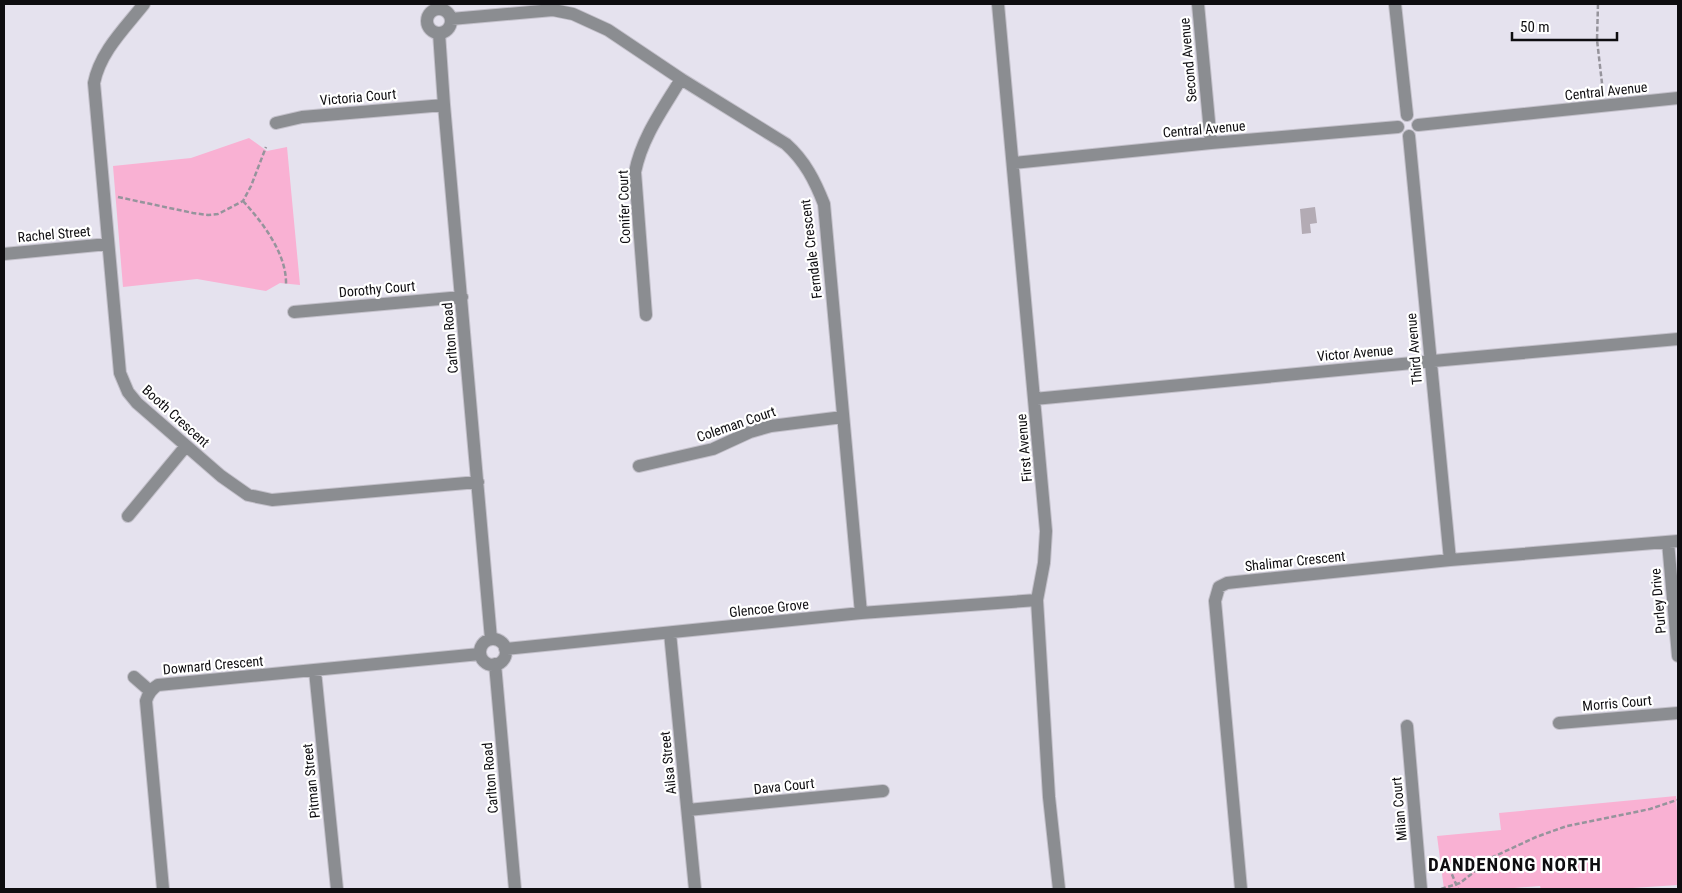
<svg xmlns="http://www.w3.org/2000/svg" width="1682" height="893" font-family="'Roboto Condensed',sans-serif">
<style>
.green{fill:#f9b1d3}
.building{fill:#b3abb4}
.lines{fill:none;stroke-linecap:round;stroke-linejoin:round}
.street-casing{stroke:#c3c0ca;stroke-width:14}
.path{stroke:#96949c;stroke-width:2.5;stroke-dasharray:5 2.5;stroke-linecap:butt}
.street{stroke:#8b8d91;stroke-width:12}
.labels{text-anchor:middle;stroke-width:4.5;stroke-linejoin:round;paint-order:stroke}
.street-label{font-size:14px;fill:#0e0d10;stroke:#fff}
.district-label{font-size:19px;font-weight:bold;letter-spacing:1px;fill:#0e0d10;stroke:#fff}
</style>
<rect width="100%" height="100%" fill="#e5e2ee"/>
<path class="green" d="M 249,138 L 267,151 L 287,147 L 300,285 L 280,283 L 266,291 L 197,279 L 123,287 L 113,166 L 191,158 Z
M 1676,796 L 1678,827 L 1678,885 L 1617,889 L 1541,889 L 1540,886 L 1502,889 L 1444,889 L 1437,836 L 1501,830 L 1499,813 Z"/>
<path class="building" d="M 1315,207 L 1317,223 L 1310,224 L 1311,233 L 1302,234 L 1300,209 Z"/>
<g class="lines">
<g class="street-casing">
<path id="street" d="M 144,4 C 125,28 100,52 94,83 L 120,373 L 128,392 L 137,403 L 221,476 L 248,495 L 272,500 L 478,482
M 998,4 L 1046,531 L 1044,563 L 1037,600 L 1049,797 L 1059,889
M 1198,4 L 1211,143
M 1395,4 L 1407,115
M427 21a12 12 0 1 1 24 0a12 12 0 1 1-24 0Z
M 451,19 L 553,10 L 573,14 L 608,30 L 681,79 L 786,144 C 805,161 815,181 824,204 L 861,613
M 439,33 L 444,105 L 491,639
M 276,123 L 302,117 L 444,105
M 1418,125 L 1678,98
M 1409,136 L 1450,560
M 1013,163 L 1211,143 L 1398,127
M 4,254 L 108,244
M 294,312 L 462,297
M 646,315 L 635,172 C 642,137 663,109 681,79
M 1034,399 L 1444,360 L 1678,339
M 639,466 L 713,449 L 750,432 L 771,426 L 843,417
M 128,516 L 186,446
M 1668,542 L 1678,656
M 670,633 L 695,889
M480 652a13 13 0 1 1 26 0a13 13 0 1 1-26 0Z
M 505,649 L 861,613 L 1037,600
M 495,664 L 515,889
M 315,671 L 337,889
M 134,677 L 150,691
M 1559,723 L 1678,713
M 1407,726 L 1421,889
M 688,810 L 883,791
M 163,889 L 146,701 C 148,694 151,689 158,685 L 480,654
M 1241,889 L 1215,601 L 1219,587 L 1227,583 L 1236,582 L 1450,560 L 1678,541"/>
</g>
<path class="path" d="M 1598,4 L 1597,40 L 1603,92
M 118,197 L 193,213 L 208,215 L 218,214 L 243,201 L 251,186 L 266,147
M 243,201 C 263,223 287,254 286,285
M 1438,865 L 1450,864 L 1451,872 L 1458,889
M 1441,889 L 1460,883 L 1493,857 L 1536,837 L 1567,826 L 1650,809 L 1677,800"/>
<use href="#street" class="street"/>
</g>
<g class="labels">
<g class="street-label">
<text transform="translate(1188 60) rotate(-95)" y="5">Second Avenue</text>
<text transform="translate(1606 91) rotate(-6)" y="5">Central Avenue</text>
<text transform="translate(358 97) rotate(-5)" y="5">Victoria Court</text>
<text transform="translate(1204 129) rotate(-5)" y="5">Central Avenue</text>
<text transform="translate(624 207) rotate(-92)" y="5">Conifer Court</text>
<text transform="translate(54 234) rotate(-5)" y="5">Rachel Street</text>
<text transform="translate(811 249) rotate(-97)" y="5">Ferndale Crescent</text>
<text transform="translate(377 289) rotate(-5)" y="5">Dorothy Court</text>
<text transform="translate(450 338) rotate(-95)" y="5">Carlton Road</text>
<text transform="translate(1414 349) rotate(-95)" y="5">Third Avenue</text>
<text transform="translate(1355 353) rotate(-5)" y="5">Victor Avenue</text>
<text transform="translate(176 416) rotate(42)" y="5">Booth Crescent</text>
<text transform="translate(736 424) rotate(-19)" y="5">Coleman Court</text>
<text transform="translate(1024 448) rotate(-95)" y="5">First Avenue</text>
<text transform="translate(1295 561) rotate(-6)" y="5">Shalimar Crescent</text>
<text transform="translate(1658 601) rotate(-95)" y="5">Purley Drive</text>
<text transform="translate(769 608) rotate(-6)" y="5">Glencoe Grove</text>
<text transform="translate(213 665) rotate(-5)" y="5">Downard Crescent</text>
<text transform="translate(1617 703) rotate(-5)" y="5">Morris Court</text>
<text transform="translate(668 763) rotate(-96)" y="5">Ailsa Street</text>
<text transform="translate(490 778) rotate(-95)" y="5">Carlton Road</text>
<text transform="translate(311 781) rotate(-96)" y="5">Pitman Street</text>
<text transform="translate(784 786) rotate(-6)" y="5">Dava Court</text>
<text transform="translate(1399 809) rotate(-95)" y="5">Milan Court</text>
</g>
<g class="district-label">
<text x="1515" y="871">DANDENONG NORTH</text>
</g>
</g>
<rect width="1682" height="893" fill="none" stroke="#0e0d10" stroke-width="10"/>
<path d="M1512 32v8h105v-8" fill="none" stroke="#0e0d10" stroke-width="2.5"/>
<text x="1520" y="32" font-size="15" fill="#0e0d10" stroke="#ffffff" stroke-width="4" paint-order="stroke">50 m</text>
</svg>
